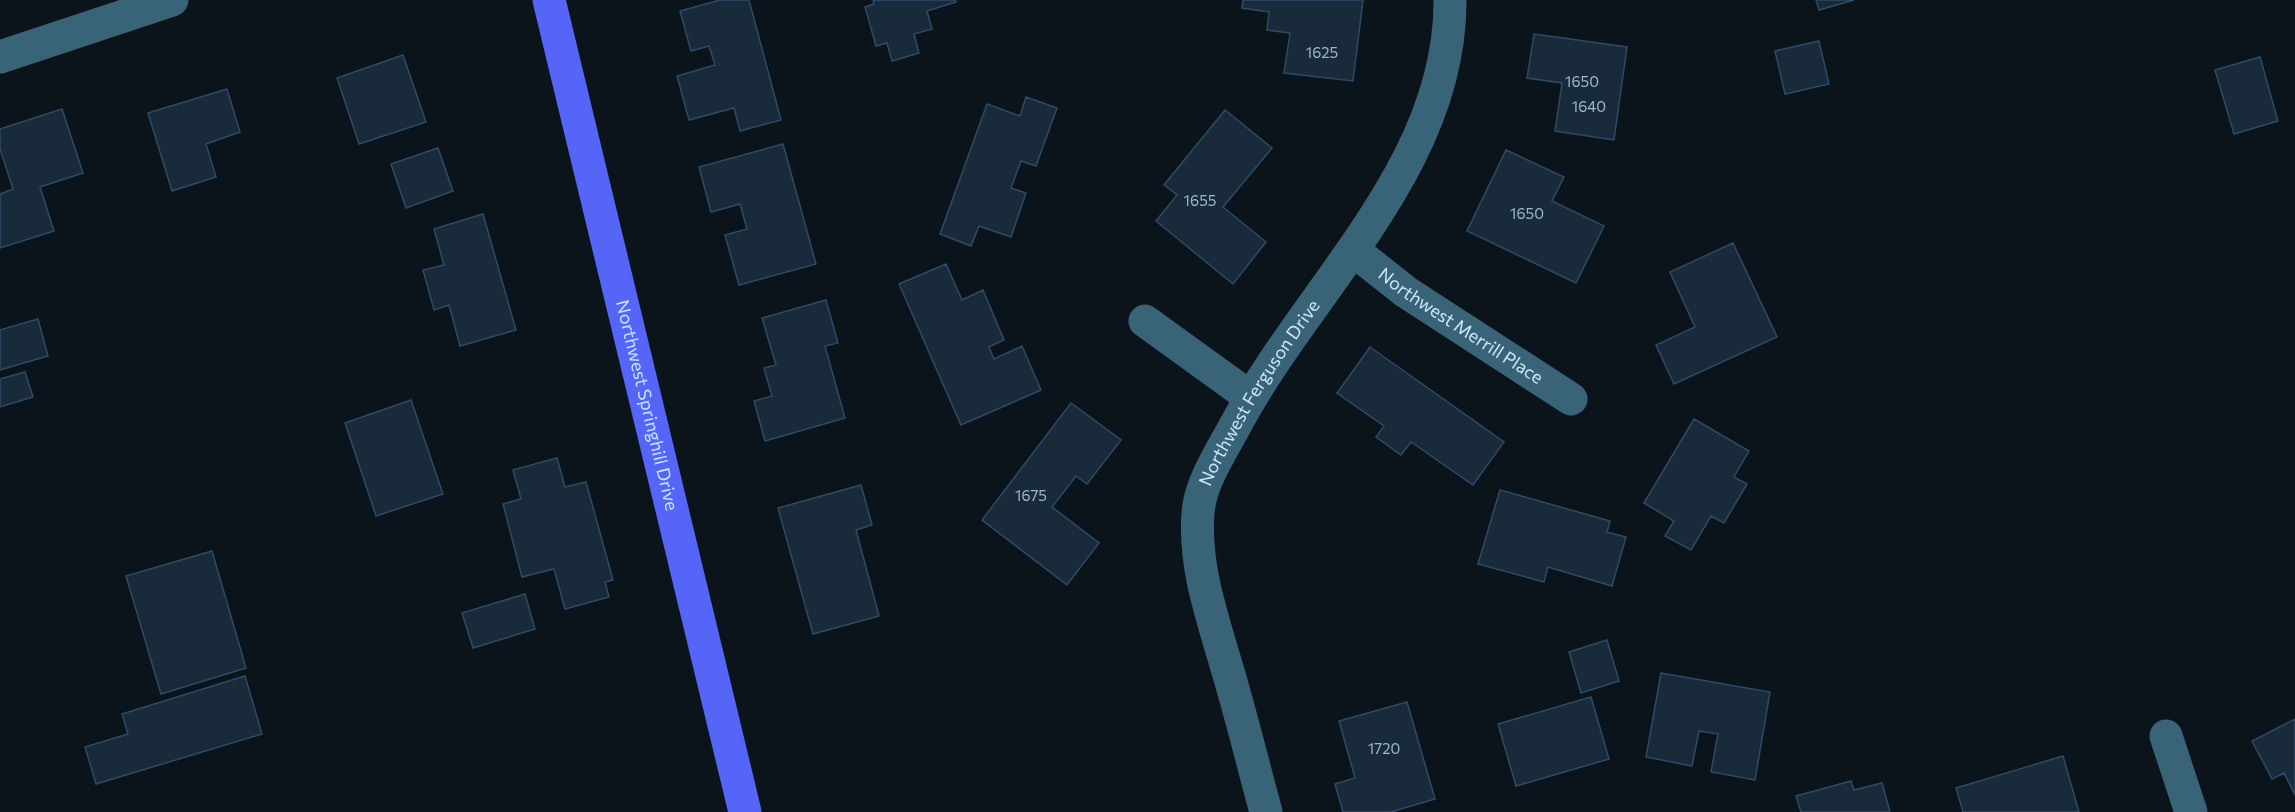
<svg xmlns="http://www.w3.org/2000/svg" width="2295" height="812" font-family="Commissioner,sans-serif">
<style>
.building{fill:#192b3b;stroke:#2c4b66;stroke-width:1.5}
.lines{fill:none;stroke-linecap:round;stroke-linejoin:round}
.minor{stroke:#396478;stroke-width:33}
.major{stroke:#5465f8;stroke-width:33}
.labels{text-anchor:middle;stroke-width:4.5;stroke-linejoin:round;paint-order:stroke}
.number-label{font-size:15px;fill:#9cb9cc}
.street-label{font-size:18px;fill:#c8e8fd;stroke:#0c141b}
</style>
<rect width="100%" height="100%" fill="#0c141b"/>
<path class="building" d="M 720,0 L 749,0 L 781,120 L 740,131 L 734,108 L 689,120 L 677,76 L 715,65 L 709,46 L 691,51 L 680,11 Z
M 873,0 L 955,0 L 956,2 L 927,11 L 932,29 L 914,34 L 919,53 L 892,61 L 887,43 L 876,46 L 865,7 L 874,4 Z
M 1243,0 L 1363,0 L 1353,81 L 1284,73 L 1290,33 L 1267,30 L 1269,12 L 1242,8 Z
M 1816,0 L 1854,0 L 1819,10 Z
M 1534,34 L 1627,47 L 1614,140 L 1555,131 L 1562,83 L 1527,78 Z
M 1819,41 L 1829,84 L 1785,94 L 1775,51 Z
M 403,55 L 426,122 L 359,144 L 337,78 Z
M 2260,57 L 2278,121 L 2234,134 L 2215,70 Z
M 227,89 L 240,132 L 206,144 L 216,177 L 172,191 L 148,113 Z
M 1026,97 L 1057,108 L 1036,166 L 1021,161 L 1011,188 L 1026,193 L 1011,237 L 979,226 L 971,246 L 940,234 L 987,104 L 1020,116 Z
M 62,109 L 83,173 L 40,187 L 54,231 L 0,248 L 0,194 L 13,189 L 0,149 L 0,129 Z
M 1225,110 L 1272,148 L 1223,207 L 1266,242 L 1233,284 L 1156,221 L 1177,195 L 1164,185 Z
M 783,144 L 816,264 L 739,285 L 725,235 L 747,229 L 740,204 L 711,212 L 699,167 Z
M 438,148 L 453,191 L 406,208 L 391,164 Z
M 1506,150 L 1564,177 L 1552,201 L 1604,226 L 1576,283 L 1467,231 Z
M 483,214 L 516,330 L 460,346 L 449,305 L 434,310 L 423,270 L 444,265 L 434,229 Z
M 1733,243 L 1777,337 L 1674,384 L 1656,345 L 1695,327 L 1670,272 Z
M 946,264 L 962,300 L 983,290 L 1004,340 L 989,347 L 994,359 L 1022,346 L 1041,390 L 961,425 L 899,284 Z
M 826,300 L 838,343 L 825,346 L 845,418 L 765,441 L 754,401 L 772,396 L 764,368 L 776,365 L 762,318 Z
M 38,319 L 48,356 L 0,370 L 0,330 Z
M 1370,347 L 1504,442 L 1473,485 L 1411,442 L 1401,455 L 1376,437 L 1384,426 L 1337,393 Z
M 25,372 L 33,397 L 0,407 L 0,379 Z
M 411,400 L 443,494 L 376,516 L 345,423 Z
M 1071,403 L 1121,440 L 1087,484 L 1076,476 L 1052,507 L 1099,543 L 1067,585 L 982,520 Z
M 1694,419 L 1749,451 L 1734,477 L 1747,484 L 1724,523 L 1711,516 L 1691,550 L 1665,536 L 1674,521 L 1644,503 Z
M 557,458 L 565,487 L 586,482 L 613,580 L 605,582 L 609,597 L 565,609 L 554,569 L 522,577 L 503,504 L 521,499 L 513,470 Z
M 861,485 L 872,525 L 856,530 L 879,616 L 813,634 L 778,508 Z
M 1500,490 L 1610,521 L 1607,532 L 1626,537 L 1612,586 L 1548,567 L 1544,582 L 1478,564 Z
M 212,551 L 246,668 L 161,694 L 126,576 Z
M 525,594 L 535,629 L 473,648 L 462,613 Z
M 1607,640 L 1619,681 L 1581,693 L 1569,652 Z
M 1661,673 L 1770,692 L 1755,780 L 1711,772 L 1718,734 L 1699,731 L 1692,766 L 1646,757 Z
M 245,676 L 262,734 L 96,784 L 85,747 L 128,734 L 122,714 Z
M 1591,697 L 1609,759 L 1516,786 L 1498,724 Z
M 1407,702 L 1435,799 L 1391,812 L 1343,812 L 1335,784 L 1355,778 L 1339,721 Z
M 2295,719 L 2295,795 L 2284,773 L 2272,779 L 2252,741 Z
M 2063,756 L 2079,812 L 1963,812 L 1956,788 Z
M 1851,781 L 1854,790 L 1882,783 L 1890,812 L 1801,812 L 1796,796 Z"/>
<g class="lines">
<g class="minor">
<path d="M 0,57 L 172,0"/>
<path id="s1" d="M 1353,250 L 1406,292 L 1571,399"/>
<path d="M 1145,321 L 1250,397"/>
<path d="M 2166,736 L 2191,812"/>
<path id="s2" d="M 1266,812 C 1253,764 1241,715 1227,668 C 1212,616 1194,567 1198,513 C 1200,483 1221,452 1235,426 C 1308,288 1451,167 1450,0"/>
</g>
<path class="major" id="s3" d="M 549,0 L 745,812"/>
</g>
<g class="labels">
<g class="number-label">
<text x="1322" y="58">1625</text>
<text x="1582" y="87">1650</text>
<text x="1589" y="112">1640</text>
<text x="1200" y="206">1655</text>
<text x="1527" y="219">1650</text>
<text x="1031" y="501">1675</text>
<text x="1384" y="754">1720</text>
</g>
<g class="street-label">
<text dy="6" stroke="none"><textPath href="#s1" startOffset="132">Northwest Merrill Place</textPath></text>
<text dy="6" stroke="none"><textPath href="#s2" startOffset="444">Northwest Ferguson Drive</textPath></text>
<text dy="6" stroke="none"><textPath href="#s3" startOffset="417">Northwest Springhill Drive</textPath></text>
</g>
</g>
</svg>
